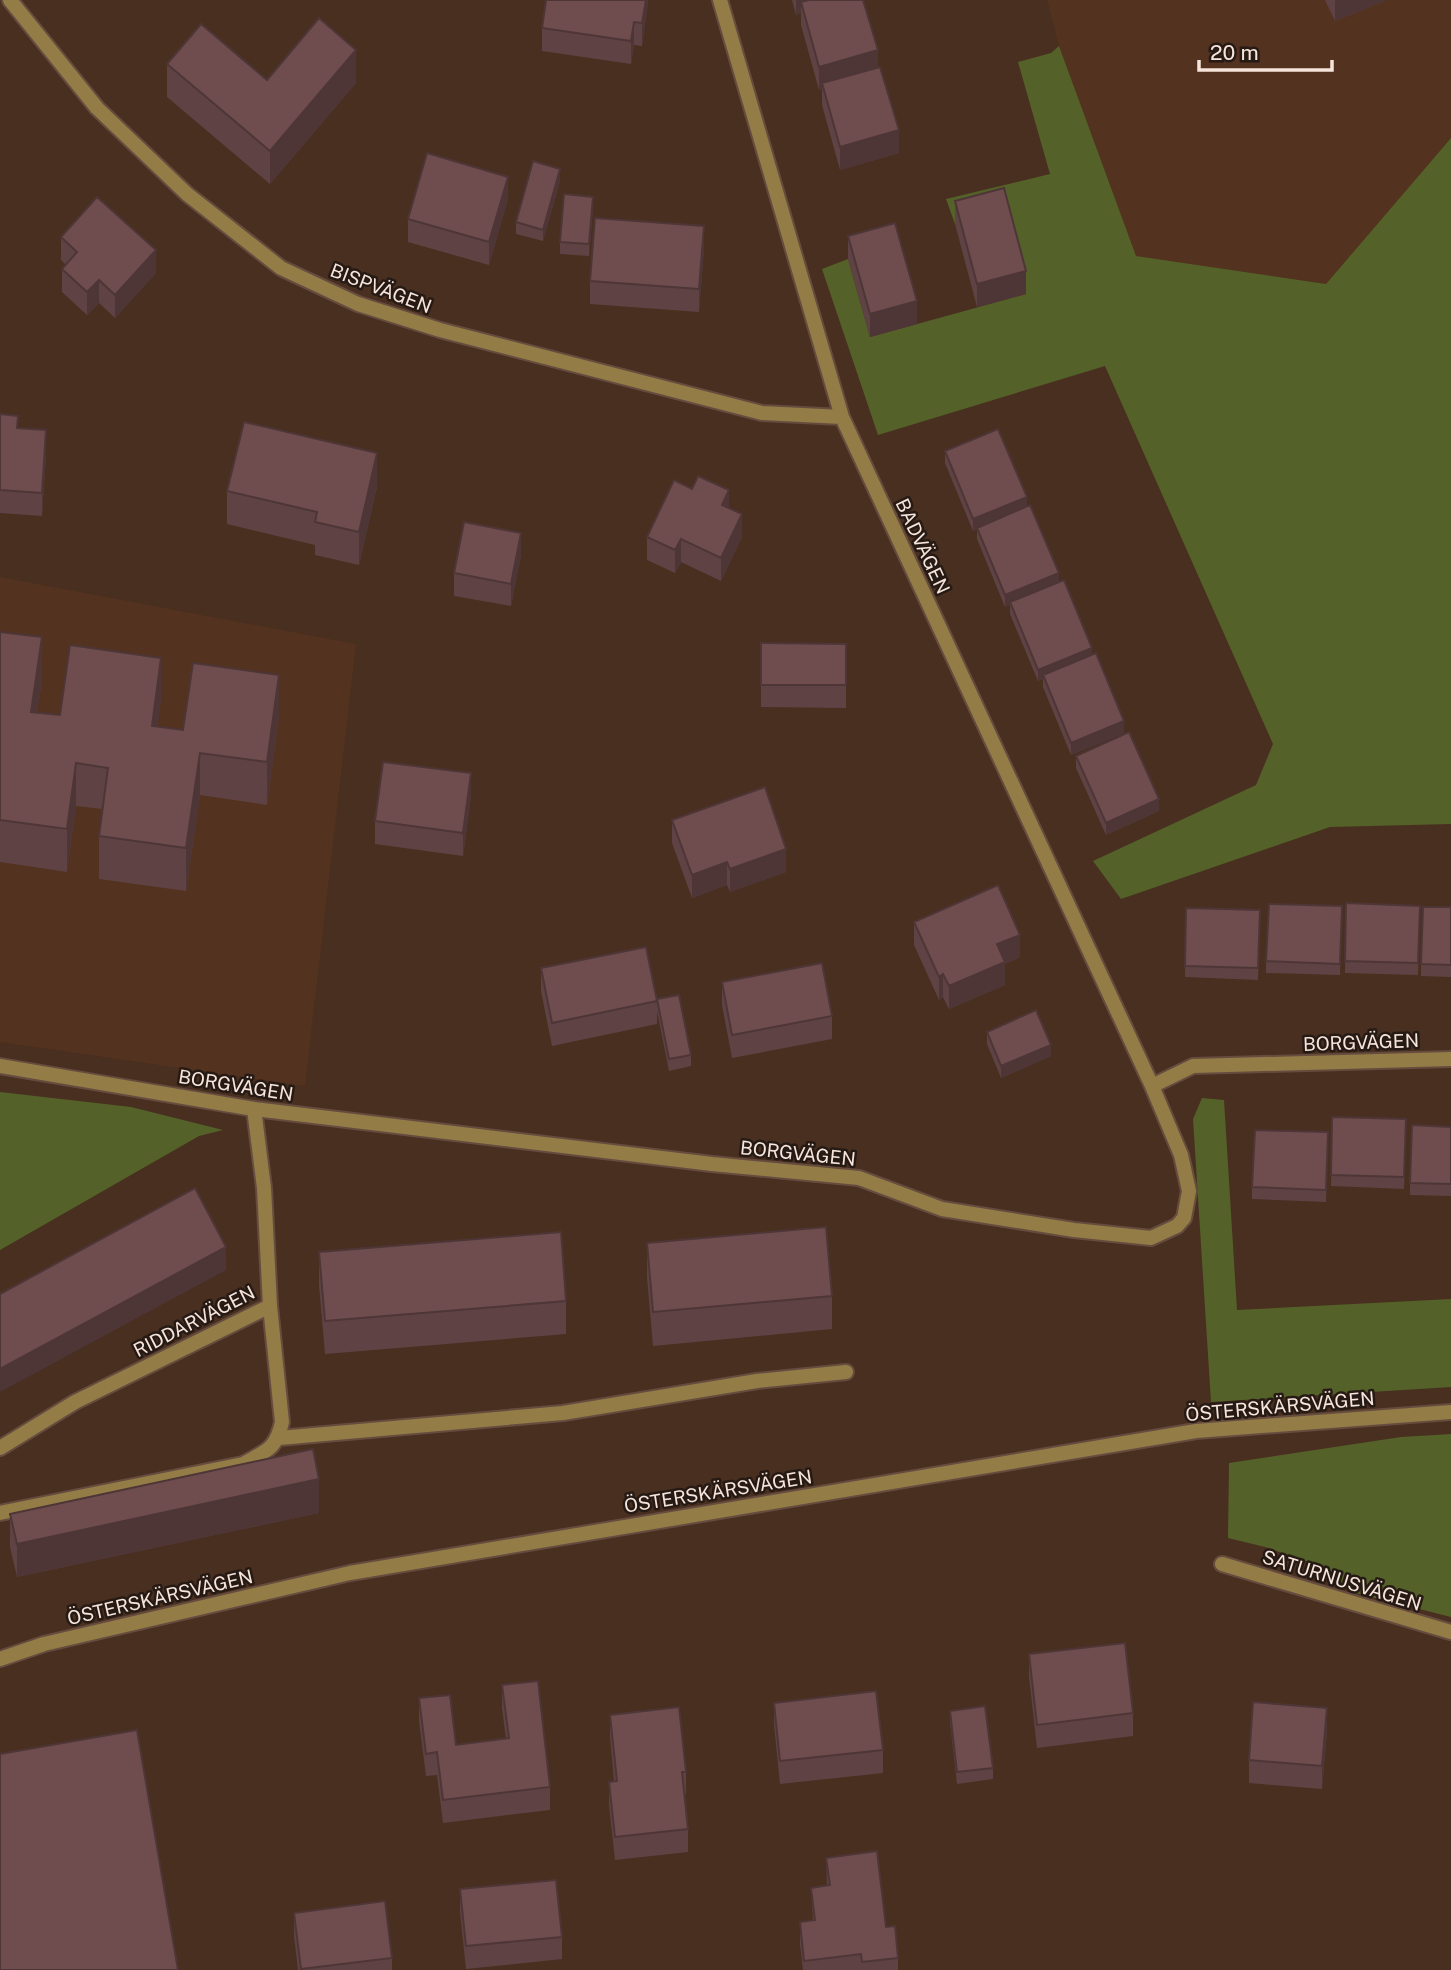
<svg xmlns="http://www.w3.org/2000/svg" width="1451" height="1970" font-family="'Public Sans',sans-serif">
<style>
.built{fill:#53321f}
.green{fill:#546129}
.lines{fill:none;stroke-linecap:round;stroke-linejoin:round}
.service-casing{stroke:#654c3e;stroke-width:18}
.minor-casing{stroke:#654c3e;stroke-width:18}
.service{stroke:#947c47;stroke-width:14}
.minor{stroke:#947c47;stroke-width:14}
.wall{fill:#5f4244}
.shaded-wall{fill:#4e3637}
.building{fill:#6f4d4f;stroke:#4e3637;stroke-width:2}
.labels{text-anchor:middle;stroke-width:5;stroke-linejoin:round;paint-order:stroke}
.street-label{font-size:19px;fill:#f7e5dc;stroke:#261a14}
</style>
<rect width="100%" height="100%" fill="#492f20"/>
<path class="built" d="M 1047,0 L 1451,0 L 1451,138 L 1326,284 L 1135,256 L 1059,46 Z
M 0,577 L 356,644 L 305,1086 L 0,1042 Z"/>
<path class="green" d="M 1059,46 L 1136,256 L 1326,284 L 1451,138 L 1451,824 L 1330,827 L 1121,899 L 1093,861 L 1256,785 L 1273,744 L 1105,366 L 878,435 L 822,269 L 848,259 L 870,337 L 1026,294 L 1004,211 L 955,224 L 946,199 L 1050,174 L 1018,62 L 1051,53 Z
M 0,1092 L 131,1107 L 223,1130 L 199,1136 L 0,1250 Z
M 1202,1098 L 1224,1100 L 1237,1310 L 1451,1299 L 1451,1387 L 1211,1402 L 1193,1119 Z
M 1451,1434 L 1451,1617 L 1356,1593 L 1321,1566 L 1265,1547 L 1228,1538 L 1229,1463 L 1401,1437 Z"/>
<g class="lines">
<g class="service-casing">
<path id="service" d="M 279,1438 L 563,1413 L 757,1381 L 846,1372
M 0,1513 L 243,1464 C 266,1451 276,1450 282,1422 L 270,1306"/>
</g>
<g class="minor-casing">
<path id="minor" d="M 10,0 L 97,108 L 187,194 L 281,268 L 358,304 L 440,330 L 762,413 L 842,417
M 720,0 L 842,417 L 1152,1086
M 0,1066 L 254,1109 L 712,1164 L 859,1178 L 942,1209 L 1074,1230 L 1151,1238 L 1177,1226 L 1184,1218 L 1189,1191 L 1181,1155 L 1152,1086 L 1193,1066 L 1451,1059
M 0,1448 L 75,1402 L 270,1306 L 264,1188 L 254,1109
M 1222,1564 L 1451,1632
M 0,1659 L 44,1644 L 350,1573 L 1196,1431 L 1451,1412"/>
</g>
<use href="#service" class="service"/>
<use href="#minor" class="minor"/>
</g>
<path class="wall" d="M 648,0 L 642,46 L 634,45 L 631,64 L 542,51 L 542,28 Z
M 792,0 L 863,0 L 878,67 L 899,153 L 840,170 L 822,105 L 822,89 L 819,90 L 801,25 L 801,13 L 796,15 Z
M 1325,0 L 1387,0 L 1335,21 Z
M 167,64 L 267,80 L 356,83 L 270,184 L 167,97 Z
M 560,181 L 543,241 L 516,234 L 516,222 Z
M 508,199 L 489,265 L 408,242 L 408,219 Z
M 955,201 L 1026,294 L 977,307 L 955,224 Z
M 593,208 L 589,256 L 560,254 L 560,242 Z
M 848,236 L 917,324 L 870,337 L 848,259 Z
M 61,237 L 156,273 L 115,318 L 99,303 L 87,315 L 62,292 L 62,269 L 66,265 L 61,260 Z
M 704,249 L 699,312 L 590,304 L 590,281 Z
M 0,414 L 18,428 L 46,453 L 42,516 L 0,513 Z
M 945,451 L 1027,507 L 1124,733 L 1071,755 L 1043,687 L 1043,679 L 1038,681 L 1010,614 L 1010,605 L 1005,607 L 977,539 L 977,529 L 973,531 L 945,463 Z
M 377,487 L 359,565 L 315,555 L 315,545 L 227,524 L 227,491 Z
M 729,508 L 742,537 L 721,581 L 681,562 L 675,573 L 647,560 L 647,537 Z
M 521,555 L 511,606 L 454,596 L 454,573 Z
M 0,632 L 42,680 L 37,713 L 60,715 L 161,700 L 157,727 L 183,730 L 279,717 L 267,805 L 200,795 L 186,891 L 99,879 L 99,836 L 102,809 L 76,806 L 67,872 L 0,862 Z
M 761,643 L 846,644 L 846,708 L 761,707 Z
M 1076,756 L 1159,811 L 1106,835 L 1076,768 Z
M 471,796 L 463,856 L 375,844 L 375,821 Z
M 672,820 L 786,872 L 730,892 L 727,885 L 692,898 L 672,843 Z
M 1346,903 L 1420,918 L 1418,975 L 1345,973 Z
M 1342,906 L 1340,975 L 1266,973 L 1266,961 Z
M 1451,907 L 1451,977 L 1421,976 L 1421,964 Z
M 1186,908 L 1260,910 L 1258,980 L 1185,977 Z
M 914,922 L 1020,957 L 1005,964 L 1005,985 L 949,1009 L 943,997 L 939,1000 L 914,945 Z
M 541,968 L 657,1001 L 657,1024 L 552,1046 L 541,991 Z
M 722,982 L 832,1016 L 832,1039 L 732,1058 L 722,1005 Z
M 657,999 L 691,1055 L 691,1066 L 669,1071 L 657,1011 Z
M 987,1032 L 1051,1056 L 1001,1078 L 987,1044 Z
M 1332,1117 L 1406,1131 L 1404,1189 L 1331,1186 Z
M 1451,1127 L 1451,1196 L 1410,1195 L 1410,1183 Z
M 1328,1132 L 1326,1202 L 1252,1199 L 1252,1187 Z
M 647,1243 L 832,1296 L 832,1329 L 653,1346 L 647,1277 Z
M 319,1252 L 566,1301 L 566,1334 L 325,1354 L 319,1285 Z
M 319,1513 L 17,1577 L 10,1547 L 10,1514 Z
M 1029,1654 L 1133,1713 L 1133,1736 L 1037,1748 L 1029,1677 Z
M 502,1685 L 550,1787 L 550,1810 L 443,1823 L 437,1775 L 426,1776 L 419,1721 L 419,1698 L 456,1745 L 506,1739 L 502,1708 Z
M 774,1703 L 883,1750 L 883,1773 L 780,1784 L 774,1725 Z
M 950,1711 L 993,1768 L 993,1779 L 957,1784 L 950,1722 Z
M 610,1715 L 686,1772 L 686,1794 L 684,1795 L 688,1829 L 688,1852 L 615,1860 L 609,1805 L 609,1782 L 614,1781 L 610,1737 Z
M 1327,1731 L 1322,1789 L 1249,1783 L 1249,1760 Z
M 826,1858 L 886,1927 L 898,1958 L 898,1970 L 803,1970 L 800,1945 L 800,1922 L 813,1920 L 811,1888 L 827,1885 Z
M 460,1889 L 562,1937 L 562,1959 L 466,1969 L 460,1912 Z
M 294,1913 L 392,1958 L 392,1970 L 298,1970 L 294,1936 Z"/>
<path class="shaded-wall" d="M 646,0 L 648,0 L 648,6 L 642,46 L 642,23 Z
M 796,0 L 848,0 L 801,2 L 801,13 L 796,15 Z
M 1335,0 L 1387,0 L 1335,21 Z
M 634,22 L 634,45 L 631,64 L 631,41 Z
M 356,50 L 356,83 L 270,184 L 270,151 Z
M 878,50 L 878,73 L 822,83 L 822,89 L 819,90 L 819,67 Z
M 899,130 L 899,153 L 840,170 L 840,147 Z
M 560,169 L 560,181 L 543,241 L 543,230 Z
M 508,177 L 508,199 L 489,265 L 489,242 Z
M 593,197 L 593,208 L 589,256 L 589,244 Z
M 704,226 L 704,249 L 699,312 L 699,289 Z
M 156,250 L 156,273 L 115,318 L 115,295 Z
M 1026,271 L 1026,294 L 977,307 L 977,284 Z
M 99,280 L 99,303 L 87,315 L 87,292 Z
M 917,301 L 917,324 L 870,337 L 870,314 Z
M 46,430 L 46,453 L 42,516 L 42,493 Z
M 377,453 L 377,487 L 359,565 L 359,532 Z
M 729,490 L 729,513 L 722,505 Z
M 1027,497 L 1027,509 L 973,531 L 973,519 Z
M 742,514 L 742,537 L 721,581 L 721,558 Z
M 521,533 L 521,555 L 511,606 L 511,584 Z
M 681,539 L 681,562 L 675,573 L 675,550 Z
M 1059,573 L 1059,585 L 1010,602 L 1010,605 L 1005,607 L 1005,595 Z
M 42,637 L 42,680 L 31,754 L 31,712 Z
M 1092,648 L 1092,659 L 1043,675 L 1043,679 L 1038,681 L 1038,670 Z
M 161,658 L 161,700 L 152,768 L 152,726 Z
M 279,675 L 279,717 L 267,805 L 267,762 Z
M 1124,721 L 1124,733 L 1071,755 L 1071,743 Z
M 200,753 L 200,795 L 186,891 L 186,848 Z
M 76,763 L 76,806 L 67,872 L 67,829 Z
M 471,773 L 471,796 L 463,856 L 463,833 Z
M 1159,799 L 1159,811 L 1106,835 L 1106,823 Z
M 786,849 L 786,872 L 730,892 L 730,869 Z
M 727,862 L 727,885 L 692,898 L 692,875 Z
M 1020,935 L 1020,957 L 1005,964 L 1005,985 L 949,1009 L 949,986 L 997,944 Z
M 943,974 L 943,997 L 939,1000 L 939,977 Z
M 1051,1045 L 1051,1056 L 1001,1078 L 1001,1066 Z
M 226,1247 L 226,1270 L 0,1392 L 0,1369 Z
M 319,1479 L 319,1513 L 17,1577 L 17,1544 Z
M 1327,1708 L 1327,1731 L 1322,1789 L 1322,1766 Z"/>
<path class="building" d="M 546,0 L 646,0 L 642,23 L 634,22 L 631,41 L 542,28 Z
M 809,0 L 863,0 L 878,50 L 819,67 L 801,2 Z
M 319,18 L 356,50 L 270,151 L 167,64 L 201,24 L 267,80 Z
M 880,67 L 899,130 L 840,147 L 822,83 Z
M 427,153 L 508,177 L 489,242 L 408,219 Z
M 533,161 L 560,169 L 543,230 L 516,222 Z
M 1004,188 L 1026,271 L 977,284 L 955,201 Z
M 564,194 L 593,197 L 589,244 L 560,242 Z
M 97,197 L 156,250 L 115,295 L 99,280 L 87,292 L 62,269 L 77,252 L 61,237 Z
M 595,218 L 704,226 L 699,289 L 590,281 Z
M 895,223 L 917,301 L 870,314 L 848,236 Z
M 0,414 L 18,416 L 17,428 L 46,430 L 42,493 L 0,490 Z
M 244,422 L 377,453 L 359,532 L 315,522 L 317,512 L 227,491 Z
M 998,429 L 1027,497 L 973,519 L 945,451 Z
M 698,476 L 729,490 L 722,505 L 742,514 L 721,558 L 681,539 L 675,550 L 647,537 L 674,480 L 692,489 Z
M 1030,505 L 1059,573 L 1005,595 L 977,528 Z
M 464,522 L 521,533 L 511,584 L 454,573 Z
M 1064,580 L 1092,648 L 1038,670 L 1010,602 Z
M 0,632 L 42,637 L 31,712 L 60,715 L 70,645 L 161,658 L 152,726 L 183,730 L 193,663 L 279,675 L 267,762 L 200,753 L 186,848 L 99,836 L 108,768 L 76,763 L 67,829 L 0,820 Z
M 761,643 L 846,644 L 846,685 L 761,685 Z
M 1096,653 L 1124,721 L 1071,743 L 1043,675 Z
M 1129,732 L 1159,799 L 1106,823 L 1076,756 Z
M 383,762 L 471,773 L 463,833 L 375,821 Z
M 765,787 L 786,849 L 730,869 L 727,862 L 692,875 L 672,820 Z
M 998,885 L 1020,935 L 997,944 L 1005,962 L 949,986 L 943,974 L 939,977 L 914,922 Z
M 1346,903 L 1420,906 L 1418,963 L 1345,961 Z
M 1269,904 L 1342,906 L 1340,964 L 1266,961 Z
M 1423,907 L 1451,907 L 1451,965 L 1421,964 Z
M 1186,908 L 1260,910 L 1258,968 L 1185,966 Z
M 646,947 L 657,1001 L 552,1023 L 541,968 Z
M 822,963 L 832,1016 L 732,1035 L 722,982 Z
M 679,995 L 691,1055 L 669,1059 L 657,999 Z
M 1036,1010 L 1051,1045 L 1001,1066 L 987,1032 Z
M 1332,1117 L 1406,1119 L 1404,1177 L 1331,1175 Z
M 1412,1125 L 1451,1127 L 1451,1184 L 1410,1183 Z
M 1255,1130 L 1328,1132 L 1326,1190 L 1252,1187 Z
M 195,1188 L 226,1247 L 0,1369 L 0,1294 Z
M 826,1227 L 832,1296 L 653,1312 L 647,1243 Z
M 561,1232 L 566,1301 L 325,1321 L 319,1252 Z
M 313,1449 L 319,1479 L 17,1544 L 10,1514 Z
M 1125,1643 L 1133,1713 L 1037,1725 L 1029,1654 Z
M 538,1681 L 550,1787 L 443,1800 L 437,1752 L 426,1754 L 419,1698 L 450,1695 L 456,1745 L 509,1738 L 502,1685 Z
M 876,1691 L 883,1750 L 780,1761 L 774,1703 Z
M 1253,1702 L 1327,1708 L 1322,1766 L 1249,1760 Z
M 985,1706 L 993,1768 L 957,1772 L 950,1711 Z
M 679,1707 L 686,1772 L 682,1772 L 688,1829 L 615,1837 L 609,1782 L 617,1781 L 610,1715 Z
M 137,1730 L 178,1970 L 0,1970 L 0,1754 Z
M 877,1851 L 886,1927 L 895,1926 L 898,1958 L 862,1962 L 861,1954 L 804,1961 L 800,1922 L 815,1920 L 811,1888 L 830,1885 L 826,1858 Z
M 556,1880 L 562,1937 L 466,1946 L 460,1889 Z
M 385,1901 L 392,1958 L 301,1969 L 294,1913 Z"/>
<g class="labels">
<g class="street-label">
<text transform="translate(381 288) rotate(21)" y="7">BISPVÄGEN</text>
<text transform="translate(923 546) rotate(65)" y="7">BADVÄGEN</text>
<text transform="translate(1361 1042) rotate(-2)" y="7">BORGVÄGEN</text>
<text transform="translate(236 1085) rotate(9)" y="7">BORGVÄGEN</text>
<text transform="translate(798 1153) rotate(6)" y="7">BORGVÄGEN</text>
<text transform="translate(194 1321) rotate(-27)" y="7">RIDDARVÄGEN</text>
<text transform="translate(1280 1406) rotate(-5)" y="7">ÖSTERSKÄRSVÄGEN</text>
<text transform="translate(718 1491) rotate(-9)" y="7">ÖSTERSKÄRSVÄGEN</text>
<text transform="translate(1342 1580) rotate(17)" y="7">SATURNUSVÄGEN</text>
<text transform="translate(160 1597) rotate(-13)" y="7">ÖSTERSKÄRSVÄGEN</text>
</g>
</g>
<path d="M1199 60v10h133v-10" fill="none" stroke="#f7e5dc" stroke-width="3.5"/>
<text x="1210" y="60" font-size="21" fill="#f7e5dc" stroke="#261a14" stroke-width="5" paint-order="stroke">20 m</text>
</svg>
